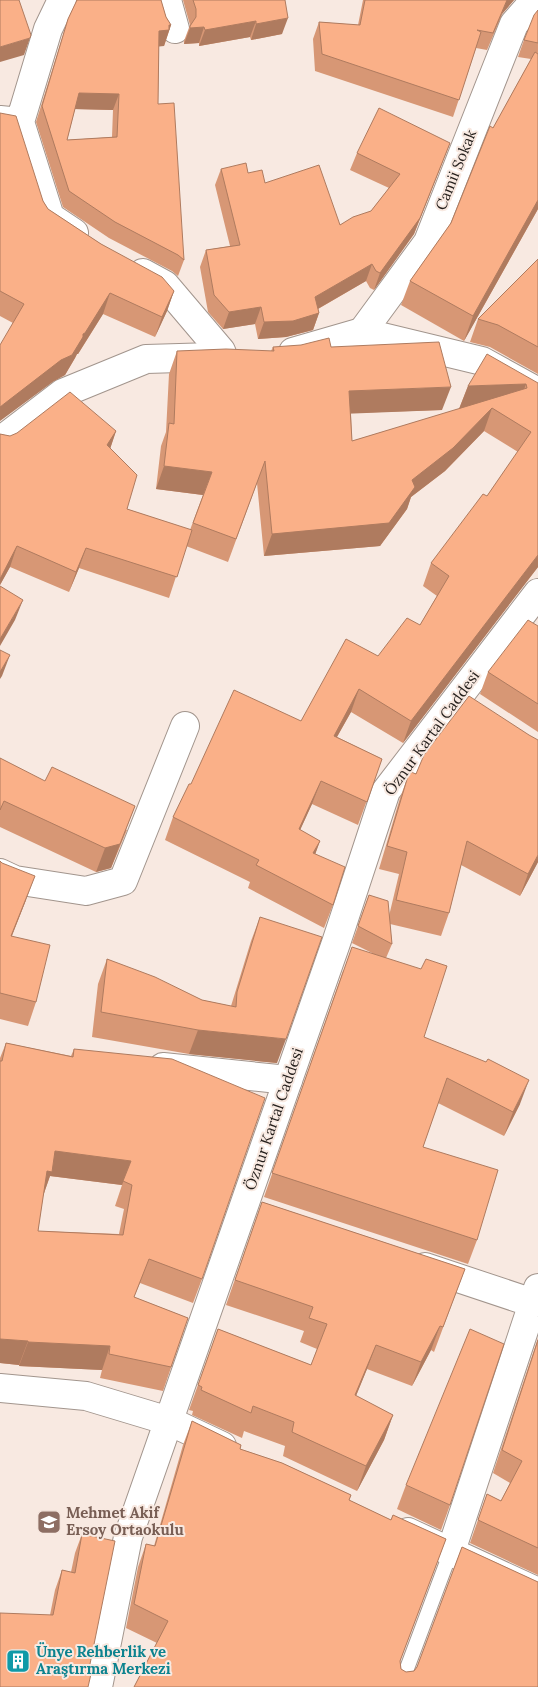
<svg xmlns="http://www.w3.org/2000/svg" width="538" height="1687" font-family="Lora,serif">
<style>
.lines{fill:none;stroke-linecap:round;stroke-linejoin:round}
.service-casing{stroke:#a2958d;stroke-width:16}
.minor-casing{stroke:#a2958d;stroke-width:30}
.tertiary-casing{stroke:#a2958d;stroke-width:30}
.service{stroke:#fff;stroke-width:14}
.minor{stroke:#fff;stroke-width:28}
.tertiary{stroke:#fff;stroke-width:28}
.wall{fill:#d79775;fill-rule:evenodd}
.shaded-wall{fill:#af7b5f}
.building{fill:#fab088;stroke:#af7b5f;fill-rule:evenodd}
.labels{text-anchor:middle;stroke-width:4;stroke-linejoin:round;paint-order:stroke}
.street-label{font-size:15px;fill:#231e1b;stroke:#f8e9e1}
.education-label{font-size:15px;font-weight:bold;fill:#785e54;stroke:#f8e9e1;text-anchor:start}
.culture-label{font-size:15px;font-weight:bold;fill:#0d838f;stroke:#f8e9e1;text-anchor:start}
</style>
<rect width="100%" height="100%" fill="#f8e9e1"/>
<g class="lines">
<g class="service-casing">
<path id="service" d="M 400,1687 L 451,1551"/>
</g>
<g class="minor-casing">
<path id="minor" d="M 167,0 L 175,29
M 0,120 L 20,122 L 50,217 L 74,233
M 20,122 L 48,29 L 62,0
M 143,273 L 165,285 L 221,351 L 223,356
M 362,332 L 428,242 L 514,24 L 535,0
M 0,873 L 15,880 L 86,891 L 123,881 L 185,726
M 163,1067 L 288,1080
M 425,1267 L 533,1303
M 451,1551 L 538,1288"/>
</g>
<g class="tertiary-casing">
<path id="tertiary" d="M 293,352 L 362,332 L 482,361 L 538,392
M 0,441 L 63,393 L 146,359 L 213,357
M 0,1388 L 86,1396 L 169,1421 L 222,1446
M 408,1532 L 538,1592
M 98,1687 L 128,1537 L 336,943 L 386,791 L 538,593"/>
</g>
<use href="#service" class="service"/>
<use href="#minor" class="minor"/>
<use href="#tertiary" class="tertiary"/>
</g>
<path class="wall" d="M 77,0 L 161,0 L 166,17 L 171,25 L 164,46 L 159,46 L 158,104 L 184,260 L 178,276 L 172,271 L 109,238 L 63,207 L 36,122 L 63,35 L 68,19 ZM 75,109 L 113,110 L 112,137 L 67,140 Z
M 183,0 L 285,0 L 282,34 L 251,40 L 250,37 L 199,46 L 199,43 L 184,44 L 184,41 L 190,25 Z
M 363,0 L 514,0 L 502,14 L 487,50 L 476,48 L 453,117 L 315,71 L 313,39 L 319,22 L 358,25 Z
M 538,10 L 538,209 L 464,341 L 401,305 L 410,281 L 451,223 L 493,128 L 531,59 L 518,57 L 524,40 Z
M 0,113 L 43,201 L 48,209 L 101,244 L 174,291 L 167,311 L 155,337 L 103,314 L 78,354 L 77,354 L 75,358 L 65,375 L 54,381 L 13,323 L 0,316 Z
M 450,143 L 414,234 L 374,290 L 370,288 L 366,281 L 318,309 L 319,313 L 313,330 L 286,337 L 258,339 L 255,324 L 223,329 L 208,312 L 200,267 L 206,250 L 230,246 L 215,185 L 221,169 L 248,173 L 340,225 L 371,211 L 389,188 L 350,170 L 357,153 Z
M 538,259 L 538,374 L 490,347 L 470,342 L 478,319 Z
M 273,347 L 331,347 L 442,410 L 351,413 L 352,441 L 459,409 L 468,386 L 538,383 L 538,567 L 403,743 L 351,712 L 337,737 L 382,759 L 358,825 L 312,804 L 300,830 L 320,841 L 315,854 L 333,905 L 324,928 L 248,888 L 250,882 L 165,840 L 173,817 L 191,784 L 301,721 L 378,656 L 420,625 L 437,596 L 423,586 L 431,563 L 487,496 L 518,452 L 484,431 L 445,471 L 411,497 L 407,509 L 380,546 L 264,556 L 257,483 L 228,562 L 186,546 L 169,598 L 79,568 L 69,592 L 10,567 L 0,585 L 0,434 L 10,436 L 116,431 L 110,449 L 127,509 L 190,530 L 203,495 L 156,489 L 161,446 L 166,432 L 169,374 L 177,351 L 271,351 Z
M 538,626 L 538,732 L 480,694 L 488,672 Z
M 529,735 L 538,862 L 520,896 L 461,865 L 449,913 L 441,936 L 390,924 L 392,944 L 386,958 L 424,1037 L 520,1104 L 504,1136 L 438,1103 L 423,1147 L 477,1240 L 468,1264 L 264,1197 L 343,971 L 372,953 L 352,943 L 369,895 L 389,916 L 399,874 L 379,869 L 400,798 L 408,776 Z
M 0,758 L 127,830 L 111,868 L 96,872 L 0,827 Z
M 0,861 L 26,900 L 12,936 L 36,1002 L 28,1026 L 0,1019 Z
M 260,917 L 277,1063 L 189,1054 L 92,1037 L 98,984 L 107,959 L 202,1000 L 231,1006 L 251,941 Z
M 6,1043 L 71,1056 L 74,1049 L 202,1279 L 193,1303 L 140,1283 L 134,1297 L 188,1318 L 163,1391 L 100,1378 L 102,1370 L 19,1366 L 19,1365 L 0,1363 L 0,1058 ZM 50,1176 L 122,1185 L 115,1206 L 124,1209 L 119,1234 L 38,1231 L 43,1196 Z
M 262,1202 L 465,1269 L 434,1352 L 431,1350 L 412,1386 L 367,1369 L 356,1396 L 393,1415 L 384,1440 L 357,1491 L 283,1456 L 285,1446 L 244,1431 L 242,1438 L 192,1415 L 193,1411 L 189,1410 L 218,1329 L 311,1365 L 317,1349 L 300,1342 L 304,1331 L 226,1305 Z
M 538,1338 L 538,1575 L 470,1543 L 487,1494 L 501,1501 L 510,1483 L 493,1473 Z
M 192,1421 L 241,1445 L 240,1449 L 282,1463 L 351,1495 L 349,1500 L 391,1520 L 393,1515 L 446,1539 L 400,1661 L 401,1669 L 406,1672 L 414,1671 L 417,1667 L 462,1547 L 538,1582 L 538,1687 L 134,1687 L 157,1643 L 126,1628 L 138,1567 L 146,1544 L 154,1546 L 183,1445 Z
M 406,1485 L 450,1505 L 441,1530 L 397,1509 Z
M 82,1534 L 90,1664 L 50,1615 L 55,1590 L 62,1570 L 71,1572 L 75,1553 Z"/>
<path class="shaded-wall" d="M 507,0 L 514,0 L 502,14 L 487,50 Z
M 288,18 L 282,34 L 251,40 L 256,24 Z
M 256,21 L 250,37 L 199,46 L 205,30 Z
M 169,25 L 171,25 L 164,46 L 154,47 L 159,31 Z
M 204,27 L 199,43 L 184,44 L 190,28 Z
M 30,38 L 24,55 L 0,62 L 0,47 Z
M 79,93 L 119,94 L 113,110 L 73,109 Z
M 450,143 L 414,234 L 374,290 L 380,273 Z
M 538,200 L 538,209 L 464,341 L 473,316 Z
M 372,264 L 366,281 L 309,314 L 315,297 Z
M 174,291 L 167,311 L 155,337 L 162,317 Z
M 110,293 L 103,314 L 78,354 L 77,354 L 75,358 L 65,375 L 54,381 L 0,421 L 0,407 L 83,334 Z
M 261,307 L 255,324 L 223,329 L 229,312 Z
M 319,313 L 313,330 L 286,337 L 258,339 L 264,322 Z
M 526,384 L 518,407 L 459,409 L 468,386 Z
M 451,387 L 442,410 L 341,414 L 349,391 Z
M 492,408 L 484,431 L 445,471 L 411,497 L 407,509 L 380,546 L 264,556 L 272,534 L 412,480 Z
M 116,431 L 109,452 L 107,445 Z
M 164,466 L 212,472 L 203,495 L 156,489 Z
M 17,546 L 10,567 L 0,585 L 0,579 Z
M 86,548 L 79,568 L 69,592 L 76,572 Z
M 538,555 L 538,567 L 403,743 L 411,721 Z
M 23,600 L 15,620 L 0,646 L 0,639 Z
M 10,655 L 2,676 L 0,679 L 0,672 Z
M 359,689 L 351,712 L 325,758 L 334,736 Z
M 321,781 L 312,804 L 290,852 L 299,829 Z
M 135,806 L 111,868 L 96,872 L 105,848 Z
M 320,841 L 312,863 L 313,853 Z
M 538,855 L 538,862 L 520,896 L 528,874 Z
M 35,876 L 26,900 L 2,960 L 11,936 Z
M 198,1030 L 286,1039 L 277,1063 L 189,1054 Z
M 529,1080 L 520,1104 L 504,1136 L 513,1112 Z
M 55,1151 L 131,1161 L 122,1185 L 50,1176 L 43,1196 L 47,1171 Z
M 440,1326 L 431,1350 L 412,1386 L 421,1362 Z
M 0,1339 L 28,1341 L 19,1365 L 0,1363 Z
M 28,1342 L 110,1346 L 102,1370 L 19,1366 Z
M 376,1345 L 367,1369 L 346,1420 L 355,1395 Z
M 393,1415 L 384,1440 L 357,1491 L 366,1466 Z"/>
<path class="building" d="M 0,0 L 19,0 L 31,35 L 30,38 L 0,47 Z
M 77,0 L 161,0 L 166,17 L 171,25 L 169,25 L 169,30 L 159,31 L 158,104 L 174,103 L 184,260 L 178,255 L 115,222 L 69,191 L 42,106 L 68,19 ZM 79,93 L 119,94 L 117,137 L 67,140 Z
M 193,0 L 285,0 L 288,18 L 256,24 L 256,21 L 205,30 L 204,27 L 190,28 L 190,26 L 196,17 L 196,9 Z
M 365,0 L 507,0 L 493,33 L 477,30 L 481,32 L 459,100 L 322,54 L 319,22 L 360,25 Z
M 538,10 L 538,43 L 524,40 L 534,15 Z
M 535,52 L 538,54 L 538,200 L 473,316 L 410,281 L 451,223 L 490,126 L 493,128 Z
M 379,108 L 450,143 L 420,218 L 380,273 L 376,271 L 372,264 L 315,297 L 319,313 L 293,321 L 264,322 L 261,307 L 229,312 L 214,295 L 206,250 L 240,245 L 221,169 L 246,163 L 248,173 L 262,170 L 265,183 L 319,165 L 340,225 L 353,217 L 371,211 L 400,174 L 357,153 Z
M 0,113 L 16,116 L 43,201 L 48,209 L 101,244 L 162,277 L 174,291 L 162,317 L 110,293 L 85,333 L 83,334 L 83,337 L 72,355 L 61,360 L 0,407 L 0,345 L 24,304 L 0,291 Z
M 538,259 L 538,347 L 498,325 L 478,319 Z
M 329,338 L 331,347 L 439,342 L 451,387 L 349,391 L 352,441 L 527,388 L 526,384 L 468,386 L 487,354 L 538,383 L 538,555 L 411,721 L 359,689 L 334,736 L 382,759 L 367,802 L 321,781 L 299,829 L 320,841 L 313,853 L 345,867 L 333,905 L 256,865 L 259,860 L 173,817 L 189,784 L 191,784 L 234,690 L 301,721 L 346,639 L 378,656 L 407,618 L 420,625 L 449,576 L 431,563 L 483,494 L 487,496 L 531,432 L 492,408 L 453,448 L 412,480 L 415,487 L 389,523 L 272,534 L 265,461 L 236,539 L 193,523 L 212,472 L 164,466 L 169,423 L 174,424 L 177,351 L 226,349 L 274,351 L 273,347 L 301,345 Z
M 70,392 L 116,431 L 107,445 L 137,475 L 127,509 L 192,530 L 177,577 L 86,548 L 76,572 L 17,546 L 0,579 L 0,434 L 10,436 L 17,433 Z
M 0,586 L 23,600 L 0,639 Z
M 528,620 L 538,626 L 538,704 L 488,672 Z
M 0,650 L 10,655 L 0,672 Z
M 469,696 L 529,735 L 538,740 L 538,855 L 528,874 L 467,841 L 449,913 L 396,900 L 407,852 L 387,846 L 408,776 L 411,772 L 416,774 L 424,755 Z
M 0,758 L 45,781 L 52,767 L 135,806 L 120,844 L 105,848 L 4,801 L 0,810 Z
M 0,861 L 2,863 L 35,876 L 11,936 L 50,945 L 36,1002 L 0,993 Z
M 369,895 L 388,901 L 392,944 L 358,926 Z
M 260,917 L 322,937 L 286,1039 L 198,1030 L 101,1012 L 107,959 L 155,977 L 202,1000 L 236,1007 L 237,992 Z
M 352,947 L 421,969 L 426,959 L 447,966 L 424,1037 L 486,1062 L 488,1059 L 529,1080 L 513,1112 L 447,1078 L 423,1147 L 498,1170 L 477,1240 L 272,1173 Z
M 6,1043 L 73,1057 L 74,1049 L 172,1059 L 265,1098 L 202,1279 L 149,1259 L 134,1297 L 188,1318 L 171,1367 L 109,1354 L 110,1346 L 28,1342 L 28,1341 L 0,1339 L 0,1061 L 2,1061 ZM 55,1151 L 131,1161 L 123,1181 L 132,1185 L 123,1235 L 38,1231 L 47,1171 L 52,1172 Z
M 262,1202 L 465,1269 L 443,1327 L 440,1326 L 421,1362 L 376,1345 L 355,1395 L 393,1415 L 366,1466 L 292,1432 L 294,1422 L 253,1406 L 251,1413 L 201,1390 L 202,1387 L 198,1385 L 218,1329 L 311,1365 L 327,1324 L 309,1318 L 313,1307 L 235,1280 Z
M 470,1329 L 504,1344 L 450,1505 L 406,1485 Z
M 538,1340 L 538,1548 L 478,1520 L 487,1494 L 501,1501 L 522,1461 L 502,1450 Z
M 192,1421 L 241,1445 L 240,1449 L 282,1463 L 351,1495 L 349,1500 L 391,1520 L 393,1515 L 446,1539 L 400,1661 L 401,1669 L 406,1672 L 414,1671 L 417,1667 L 462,1547 L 538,1582 L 538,1687 L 134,1687 L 168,1621 L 134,1604 L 146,1544 L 155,1546 Z
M 82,1534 L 115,1541 L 90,1664 L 91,1674 L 88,1687 L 0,1687 L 0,1613 L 53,1615 L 62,1570 L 75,1573 Z"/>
<defs>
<g id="school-square" transform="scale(1.25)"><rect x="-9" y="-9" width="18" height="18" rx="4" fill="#8d6e63" stroke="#f8e9e1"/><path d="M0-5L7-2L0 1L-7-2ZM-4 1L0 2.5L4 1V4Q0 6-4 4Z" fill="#fff"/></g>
<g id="building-square" transform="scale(1.25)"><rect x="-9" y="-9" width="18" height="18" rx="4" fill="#0f9aa8" stroke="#f8e9e1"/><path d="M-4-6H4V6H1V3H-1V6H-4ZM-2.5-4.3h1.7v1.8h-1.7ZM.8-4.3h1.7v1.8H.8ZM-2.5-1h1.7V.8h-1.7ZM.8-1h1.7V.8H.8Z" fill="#fff"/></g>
</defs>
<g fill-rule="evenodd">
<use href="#school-square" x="49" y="1522"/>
<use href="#building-square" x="18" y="1661"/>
</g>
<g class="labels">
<g class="street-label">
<text transform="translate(456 170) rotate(-68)" y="5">Camii Sokak</text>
<text transform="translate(432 733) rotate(-54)" y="5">Öznur Kartal Caddesi</text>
<text transform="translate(274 1119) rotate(-71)" y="5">Öznur Kartal Caddesi</text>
</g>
<g class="education-label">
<text x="66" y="1518">Mehmet Akif<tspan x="66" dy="17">Ersoy Ortaokulu</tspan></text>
</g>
<g class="culture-label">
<text x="36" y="1657">Ünye Rehberlik ve<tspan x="36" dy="17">Araştırma Merkezi</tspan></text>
</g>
</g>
</svg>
